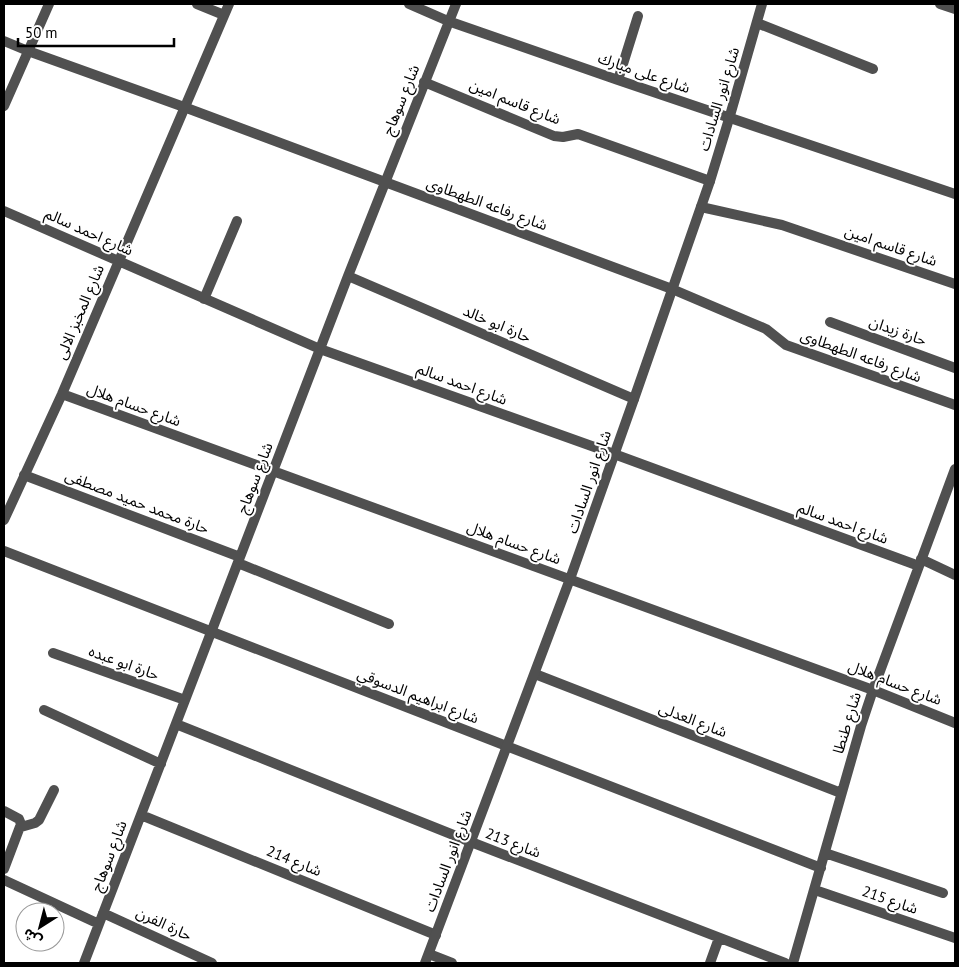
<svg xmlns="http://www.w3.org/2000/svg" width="959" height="967" font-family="'PT Sans','Noto Sans Arabic',sans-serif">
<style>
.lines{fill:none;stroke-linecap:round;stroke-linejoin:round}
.minor{stroke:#505050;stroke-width:10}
.tertiary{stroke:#505050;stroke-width:10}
.labels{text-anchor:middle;stroke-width:4;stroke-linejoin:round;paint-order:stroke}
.street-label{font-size:15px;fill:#000;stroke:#fff}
</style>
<rect width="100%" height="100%" fill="#fff"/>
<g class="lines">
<path class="minor" d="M 197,4 L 224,15
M 409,4 L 448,21 L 618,80 L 955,194
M 940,4 L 955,9
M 757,23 L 873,69
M 4,41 L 28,51 L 184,107 L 672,289 L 766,329 L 786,345 L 955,405
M 618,80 L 638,16
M 424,82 L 554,136 L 563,137 L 578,134 L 710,181
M 4,106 L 49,4
M 701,207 L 782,225 L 955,284
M 4,211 L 320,349 L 614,454 L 919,566
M 348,276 L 634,399
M 204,299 L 237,221
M 830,322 L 955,368
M 62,394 L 873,690 L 955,723
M 24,475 L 240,557
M 4,520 L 62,394 L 229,4
M 4,551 L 821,868
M 921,559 L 955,575
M 238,563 L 389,624
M 53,653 L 185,700
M 535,674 L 841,793
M 44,710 L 161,764
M 176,724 L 471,842 L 785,963
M 4,811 L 19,819 L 21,824 L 4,869
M 141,815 L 436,935
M 21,827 L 35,823 L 39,820 L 54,790
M 825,853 L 943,893
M 4,880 L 99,924
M 815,890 L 955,938
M 103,913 L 212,963
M 429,954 L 452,963
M 84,963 L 348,276 L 456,4
M 710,963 L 719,938
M 793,963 L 861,726 L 873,690 L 955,469"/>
<path class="tertiary" d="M 425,963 L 570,579 L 634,399 L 710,181 L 729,119 L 762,4"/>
</g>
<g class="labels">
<g class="street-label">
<text transform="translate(644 73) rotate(19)" y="5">شارع على مبارك</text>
<text transform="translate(719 99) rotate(-73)" y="5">شارع انور السادات</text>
<text transform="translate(401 100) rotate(-68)" y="5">شارع سوهاج</text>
<text transform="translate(515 102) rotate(22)" y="5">شارع قاسم امين</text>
<text transform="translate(487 204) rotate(20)" y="5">شارع رفاعه الطهطاوى</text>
<text transform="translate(89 232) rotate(24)" y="5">شارع احمد سالم</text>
<text transform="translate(891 246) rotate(19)" y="5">شارع قاسم امين</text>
<text transform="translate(80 312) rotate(-67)" y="5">شارع المخبز الالى</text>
<text transform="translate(497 324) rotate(23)" y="5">حارة ابو خالد</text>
<text transform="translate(898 331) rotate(20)" y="5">حارة زيدان</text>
<text transform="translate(861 356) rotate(20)" y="5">شارع رفاعه الطهطاوى</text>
<text transform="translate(462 384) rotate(20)" y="5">شارع احمد سالم</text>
<text transform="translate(134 405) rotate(20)" y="5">شارع حسام هلال</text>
<text transform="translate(255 478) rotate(-69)" y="5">شارع سوهاج</text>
<text transform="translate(589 482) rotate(-71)" y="5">شارع انور السادات</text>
<text transform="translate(137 502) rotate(21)" y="5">حارة محمد حميد مصطفى</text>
<text transform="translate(843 523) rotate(20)" y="5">شارع احمد سالم</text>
<text transform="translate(514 543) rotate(20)" y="5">شارع حسام هلال</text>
<text transform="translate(124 663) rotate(20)" y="5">حارة ابو عبده</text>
<text transform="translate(895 683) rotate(21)" y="5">شارع حسام هلال</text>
<text transform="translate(418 696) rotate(21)" y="5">شارع ابراهيم الدسوقي</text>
<text transform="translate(693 720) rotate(21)" y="5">شارع العدلى</text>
<text transform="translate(847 723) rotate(-73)" y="5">شارع طنطا</text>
<text transform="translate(513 843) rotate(21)" y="5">شارع 213</text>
<text transform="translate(109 856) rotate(-69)" y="5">شارع سوهاج</text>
<text transform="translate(294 861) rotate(22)" y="5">شارع 214</text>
<text transform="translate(448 861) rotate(-69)" y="5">شارع انور السادات</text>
<text transform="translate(890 900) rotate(19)" y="5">شارع 215</text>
<text transform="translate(164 924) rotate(25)" y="5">حارة الفرن</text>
</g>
</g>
<rect width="959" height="967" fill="none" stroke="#000000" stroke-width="10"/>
<g transform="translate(40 927) rotate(216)"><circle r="24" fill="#ffffff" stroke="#999999"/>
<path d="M0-4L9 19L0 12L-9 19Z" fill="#000000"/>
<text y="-8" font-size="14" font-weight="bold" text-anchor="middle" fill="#000000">ش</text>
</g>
<path d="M18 38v8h156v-8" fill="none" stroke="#000000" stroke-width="2.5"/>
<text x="25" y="38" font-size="15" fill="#000000" stroke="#ffffff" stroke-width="4" paint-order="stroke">50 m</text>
</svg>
